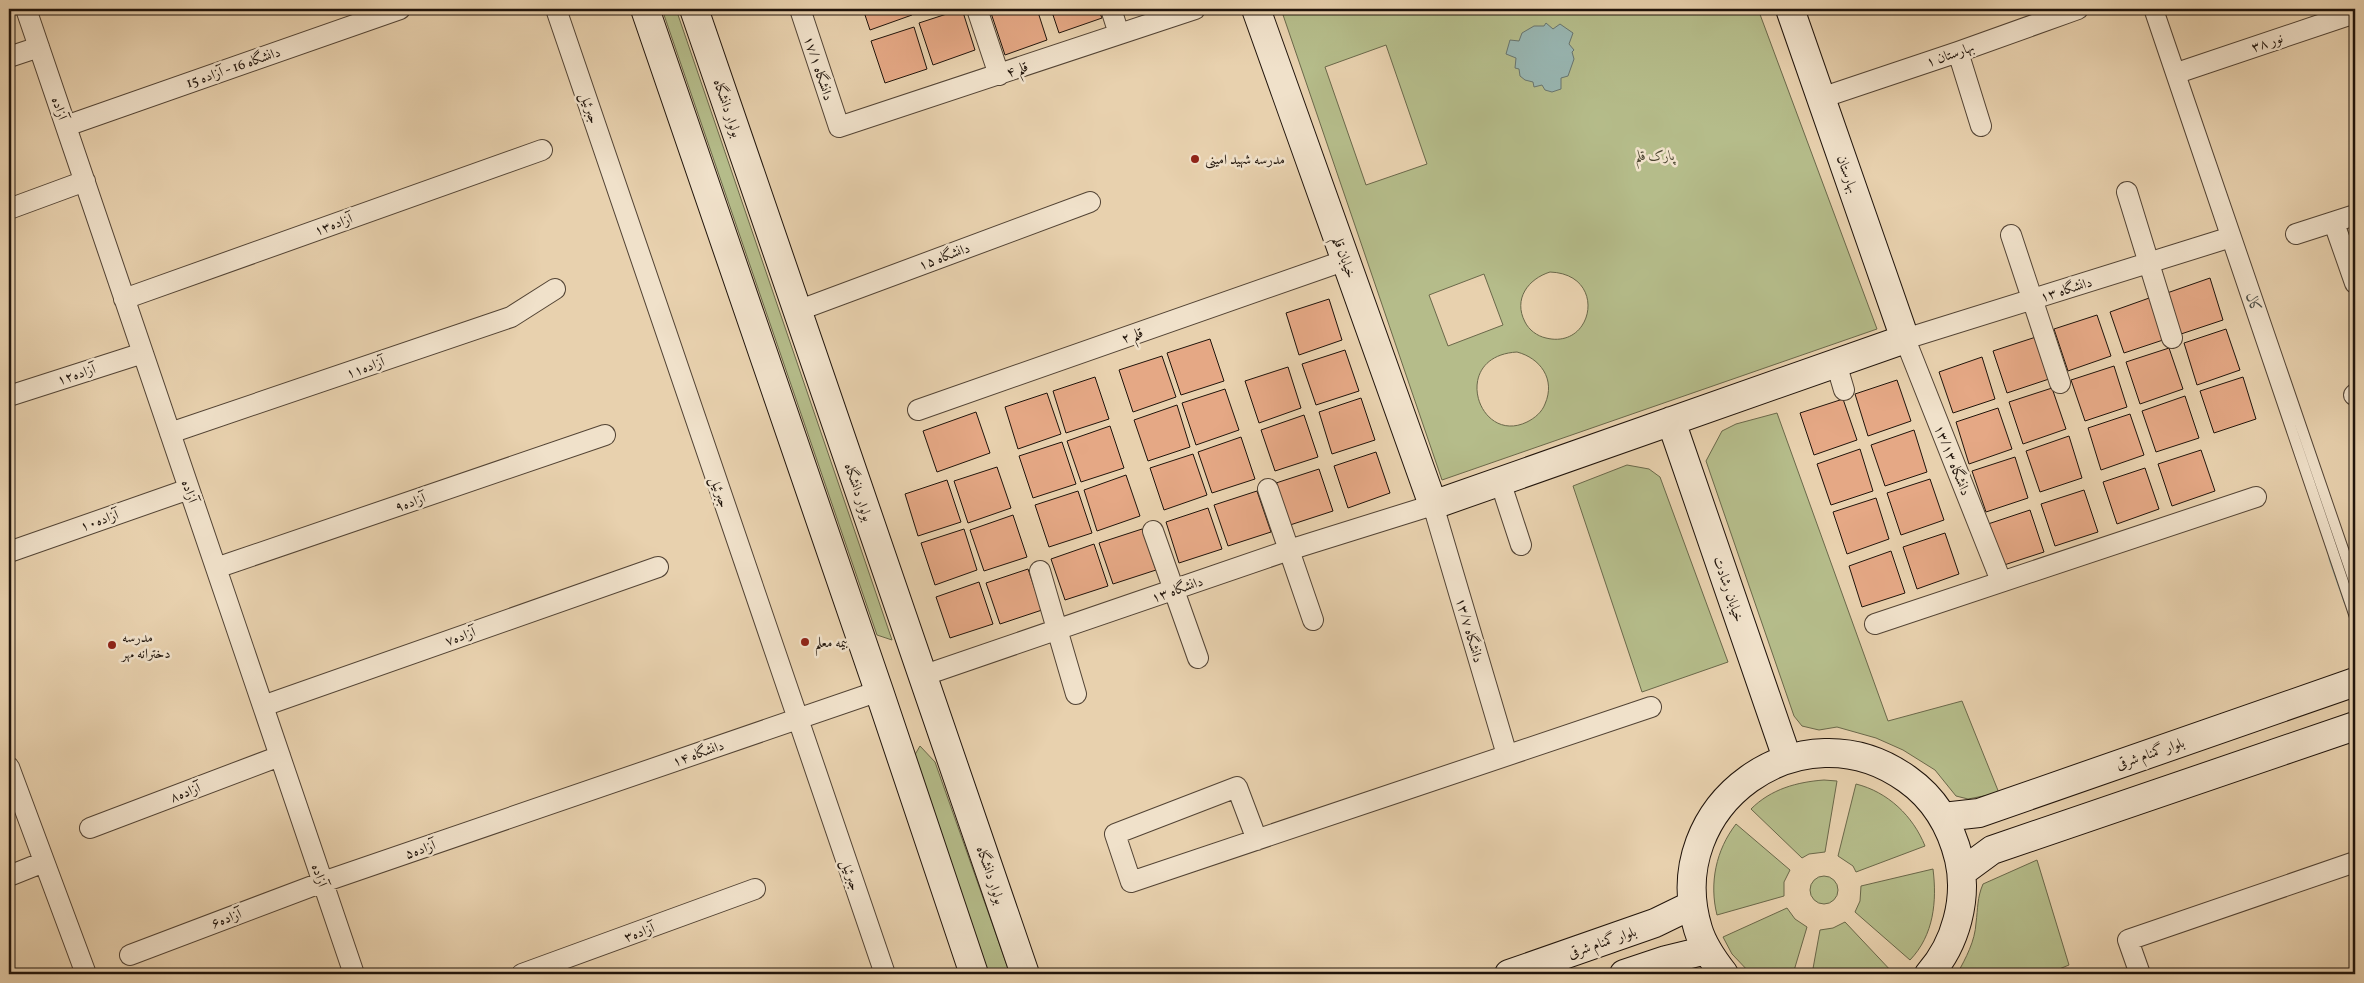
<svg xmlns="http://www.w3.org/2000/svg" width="2364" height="983" font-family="Vollkorn,Amiri,serif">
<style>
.green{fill:#b5bc8a;stroke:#6a684a;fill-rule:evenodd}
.water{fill:#98b6b2;stroke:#68756f}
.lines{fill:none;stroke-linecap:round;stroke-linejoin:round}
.canal{stroke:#98b6b2;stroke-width:25}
.building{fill:#e5a885;stroke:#20140b}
.lane-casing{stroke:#524334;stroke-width:12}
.street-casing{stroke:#524334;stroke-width:22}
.secondary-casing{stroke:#20140b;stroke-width:30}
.lane{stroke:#f0e1ca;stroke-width:10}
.street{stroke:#f0e1ca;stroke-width:20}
.secondary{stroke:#f0e1ca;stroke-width:28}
.poi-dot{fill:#8f2418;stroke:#f0e1ca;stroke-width:2}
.labels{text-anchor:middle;stroke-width:5;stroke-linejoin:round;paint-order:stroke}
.street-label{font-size:14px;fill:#20140b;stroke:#f0e1ca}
.park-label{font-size:14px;font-style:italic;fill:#4d4631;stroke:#f0e1ca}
.poi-label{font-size:14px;fill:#20140b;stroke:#f0e1ca;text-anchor:start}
.water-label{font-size:15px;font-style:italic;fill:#4a4d45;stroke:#f0e1ca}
</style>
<rect width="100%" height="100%" fill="#e8d1ae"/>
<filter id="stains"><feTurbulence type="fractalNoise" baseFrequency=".004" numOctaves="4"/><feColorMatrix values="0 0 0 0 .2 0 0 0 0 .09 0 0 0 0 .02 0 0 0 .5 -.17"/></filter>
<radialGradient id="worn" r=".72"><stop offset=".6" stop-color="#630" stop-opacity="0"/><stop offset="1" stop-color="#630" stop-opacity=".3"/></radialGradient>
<path class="green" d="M 662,9 L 676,9 L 892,640 L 877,635 Z
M 1281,9 L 1758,9 L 1877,329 L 1442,480 ZM 1386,45 L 1427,164 L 1366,185 L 1325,67 ZM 1550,272 C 1608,274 1594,350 1546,338 C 1537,336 1529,330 1525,322 C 1513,299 1528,279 1550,272 ZM 1484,274 L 1503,325 L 1448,346 L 1429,295 ZM 1517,352 C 1540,358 1556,379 1545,404 C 1542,412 1535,418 1527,422 C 1478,446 1449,356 1517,352 Z
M 1777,413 L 1888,721 L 1962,701 L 1999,793 L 1968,799 L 1956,796 L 1935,770 L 1903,750 L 1876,738 L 1837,727 L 1819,730 L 1802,726 L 1794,716 L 1706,461 L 1722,431 L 1736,424 Z
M 1627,465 L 1649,469 L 1660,477 L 1728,662 L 1642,692 L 1573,486 Z
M 920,746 L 935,762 L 1010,974 L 985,974 L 913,758 Z
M 1824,780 L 1837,781 L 1825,852 L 1809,854 L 1802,858 L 1751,809 C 1771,789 1797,782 1824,780 Z
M 1856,784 C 1888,792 1913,816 1925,846 L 1856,872 L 1853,866 L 1838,856 Z
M 1736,824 L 1790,870 L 1784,882 L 1784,896 L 1717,915 C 1709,883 1716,850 1736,824 Z
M 2037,860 L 2069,965 L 2047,974 L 1957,974 C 1966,958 1975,941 1976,923 C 1978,908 1977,898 1983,884 Z
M 1933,869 C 1937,901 1934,935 1910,960 L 1855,912 L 1860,901 L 1861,886 Z
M1810 890a14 14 0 1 1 28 0a14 14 0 1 1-28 0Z
M 1787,908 L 1795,919 L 1807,927 L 1793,974 L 1751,974 L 1732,954 L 1723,937 Z
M 1845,922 L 1894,974 L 1812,974 L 1820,930 L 1833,928 Z"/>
<path class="water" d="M 1546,23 L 1553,29 L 1560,24 L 1573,33 L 1569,44 L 1574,50 L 1572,52 L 1574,59 L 1568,76 L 1561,78 L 1561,89 L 1552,92 L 1545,90 L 1542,85 L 1534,87 L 1533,82 L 1525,80 L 1520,76 L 1519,69 L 1515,68 L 1516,58 L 1506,54 L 1510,40 L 1519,41 L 1522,33 L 1534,26 L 1544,26 Z"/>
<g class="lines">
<path class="canal" d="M 2341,557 L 2355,597"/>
</g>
<path class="building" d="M 863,9 L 910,9 L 912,15 L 870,30 Z
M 962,9 L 975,50 L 933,65 L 919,23 Z
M 1004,9 L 1037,9 L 1047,40 L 1005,55 L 991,13 Z
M 1051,9 L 1098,9 L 1102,18 L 1059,33 Z
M 914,27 L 927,69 L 885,83 L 871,41 Z
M 2210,278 L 2223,320 L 2181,334 L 2167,293 Z
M 2152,297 L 2166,339 L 2124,353 L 2110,312 Z
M 1329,299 L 1342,340 L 1299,355 L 1286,313 Z
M 2097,315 L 2111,356 L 2068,371 L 2054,329 Z
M 2226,329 L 2240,370 L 2197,385 L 2184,343 Z
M 2036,337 L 2049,379 L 2007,393 L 1993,351 Z
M 1210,339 L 1224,381 L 1181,395 L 1167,353 Z
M 2169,348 L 2183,389 L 2140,404 L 2126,362 Z
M 1345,350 L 1359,391 L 1316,405 L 1302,364 Z
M 1162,356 L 1176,397 L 1133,412 L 1119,370 Z
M 1982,357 L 1995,399 L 1953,413 L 1939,372 Z
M 2114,366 L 2127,407 L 2085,421 L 2071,380 Z
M 1288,367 L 1301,408 L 1259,423 L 1245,381 Z
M 1095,377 L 1109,419 L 1066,433 L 1053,391 Z
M 2243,377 L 2256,419 L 2214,433 L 2200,391 Z
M 1897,380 L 1911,421 L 1868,436 L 1855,394 Z
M 2052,388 L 2066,429 L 2023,444 L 2009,402 Z
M 1225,389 L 1239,430 L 1196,445 L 1182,403 Z
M 1047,393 L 1061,434 L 1018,449 L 1005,407 Z
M 2185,396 L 2199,438 L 2156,452 L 2142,411 Z
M 1361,398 L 1375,440 L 1332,454 L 1319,412 Z
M 1843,399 L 1857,440 L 1814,455 L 1800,413 Z
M 1177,405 L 1190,447 L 1148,461 L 1134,420 Z
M 1998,408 L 2012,449 L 1969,464 L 1956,422 Z
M 976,412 L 990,453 L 937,472 L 923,431 Z
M 2130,414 L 2144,455 L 2101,470 L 2088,428 Z
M 1304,415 L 1318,457 L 1275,471 L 1261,430 Z
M 1110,426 L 1124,468 L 1081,482 L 1067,441 Z
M 1914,430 L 1927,472 L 1885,486 L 1871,445 Z
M 2069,436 L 2082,478 L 2040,492 L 2026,451 Z
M 1241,437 L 1255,479 L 1212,493 L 1198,452 Z
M 1062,442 L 1076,484 L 1033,498 L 1019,456 Z
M 1860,449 L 1873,491 L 1831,505 L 1817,464 Z
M 2201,450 L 2215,491 L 2172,506 L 2158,464 Z
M 1376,452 L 1390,493 L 1348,508 L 1334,466 Z
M 1193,454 L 1207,495 L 1164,510 L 1150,468 Z
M 2015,457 L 2028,498 L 1986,512 L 1972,471 Z
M 997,467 L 1011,508 L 968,523 L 954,481 Z
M 2145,468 L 2159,509 L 2117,524 L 2103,482 Z
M 1319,469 L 1333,511 L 1290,525 L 1276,483 Z
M 1126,475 L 1140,516 L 1097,531 L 1084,490 Z
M 1930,479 L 1944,520 L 1901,535 L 1887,493 Z
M 947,480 L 961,522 L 918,536 L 905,494 Z
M 2084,490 L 2098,532 L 2055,546 L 2041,504 Z
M 1078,491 L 1092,533 L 1049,547 L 1035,505 Z
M 1257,491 L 1271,532 L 1228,546 L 1214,505 Z
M 1876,498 L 1889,539 L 1847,554 L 1833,512 Z
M 1208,508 L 1222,549 L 1179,563 L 1166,522 Z
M 2030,510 L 2044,552 L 2001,566 L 1988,524 Z
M 1013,515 L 1027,557 L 984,571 L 970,530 Z
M 964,529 L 977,570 L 935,585 L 921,543 Z
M 1142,529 L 1156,570 L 1113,584 L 1099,543 Z
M 1945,533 L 1959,574 L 1917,589 L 1903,547 Z
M 1094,544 L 1108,586 L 1065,600 L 1051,559 Z
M 1891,551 L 1905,593 L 1862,607 L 1849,566 Z
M 1028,569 L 1042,610 L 1000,624 L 986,583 Z
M 979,582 L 993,624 L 950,638 L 936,597 Z"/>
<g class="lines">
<g class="lane-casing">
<path id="lane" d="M 2149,9 L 2355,617
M 2158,9 L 2355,584"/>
</g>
<g class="street-casing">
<path id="street" d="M 26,9 L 354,974
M 556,9 L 885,974
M 800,9 L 839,127 L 1195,9
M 977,9 L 999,75
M 1111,9 L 1119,34
M 1958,52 L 1981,126
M 9,57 L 39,47
M 2180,72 L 2355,13
M 1821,98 L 1958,52 L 2078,9
M 66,126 L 400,9
M 2127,192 L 2172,338
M 9,209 L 85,181
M 2334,223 L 2355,283
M 2296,234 L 2355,215
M 2011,235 L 2060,383
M 124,299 L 542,150
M 797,311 L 1090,202
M 1836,363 L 1844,390
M 2354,395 L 2355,394
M 9,396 L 143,353
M 918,410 L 1346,260
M 170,433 L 511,317 L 555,289
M 1500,481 L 1521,545
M 1268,489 L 1313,620
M 1153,531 L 1198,658
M 9,552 L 189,489
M 216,568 L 605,435
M 1040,571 L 1076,694
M 2001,581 L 1905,339 L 2228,238
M 1875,624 L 2256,497
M 922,676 L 1289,550 L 1433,505 L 1507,755
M 263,706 L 658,567
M 9,767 L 86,974
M 90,828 L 280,756
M 1257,840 L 1237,787 L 1115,834 L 1131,882 C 1305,824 1477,765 1651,707
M 9,876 L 44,862
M 130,955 L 323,882 L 879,691
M 522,974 L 755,889
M 2140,974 L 2128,940 L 2355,862"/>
</g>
<g class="secondary-casing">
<path id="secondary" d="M 645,9 L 879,691 L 974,974
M 694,9 L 1025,974
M 1256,9 L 1433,505 L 1905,339 L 1790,9
M 1671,421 L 1787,758
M 1943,817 L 1979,813 L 2355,682
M 1962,872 L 1992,850 L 2355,726
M 1509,974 L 1655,923 L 1692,905
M 1624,974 L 1666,960 L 1707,950
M 1724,974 C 1713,960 1703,946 1698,929 C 1660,805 1802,703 1907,779 C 1934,798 1951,826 1959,859 C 1968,898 1956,944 1929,974"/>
</g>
<use href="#lane" class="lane"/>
<use href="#street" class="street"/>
<use href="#secondary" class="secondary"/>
</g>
<g class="poi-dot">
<circle cx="1195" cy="159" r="5"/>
<circle cx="805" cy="642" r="5"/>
<circle cx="112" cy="645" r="5"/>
</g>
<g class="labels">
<g class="street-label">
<text transform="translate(2267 42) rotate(-19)" y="5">نور ۳۸</text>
<text transform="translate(1950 54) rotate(-19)" y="5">بهارستان ۱</text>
<text transform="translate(233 67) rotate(-19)" y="5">دانشگاه 16 - آزاده 15</text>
<text transform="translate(819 68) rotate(72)" y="5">دانشگاه ۱۷/۱</text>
<text transform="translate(1017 69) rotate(-19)" y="5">قلم ۴</text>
<text transform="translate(60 108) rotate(71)" y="5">آزاده</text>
<text transform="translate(590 108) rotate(71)" y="5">جبرئیل</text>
<text transform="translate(728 108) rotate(71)" y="5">بولوار دانشگاه</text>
<text transform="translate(1848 174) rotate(71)" y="5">بهارستان</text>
<text transform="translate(333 224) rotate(-20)" y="5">آزاده۱۳</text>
<text transform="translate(944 256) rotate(-20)" y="5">دانشگاه ۱۵</text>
<text transform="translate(1345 257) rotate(70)" y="5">خیابان قلم</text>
<text transform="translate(2066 289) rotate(-17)" y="5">دانشگاه ۱۳</text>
<text transform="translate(1132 335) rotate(-19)" y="5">قلم ۲</text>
<text transform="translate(365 367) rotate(-19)" y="5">آزاده۱۱</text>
<text transform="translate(76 374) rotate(-18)" y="5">آزاده۱۲</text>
<text transform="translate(1953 460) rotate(68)" y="5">دانشگاه ۱۳/۱۳</text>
<text transform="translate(190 491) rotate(71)" y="5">آزاده</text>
<text transform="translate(720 492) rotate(71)" y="5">جبرئیل</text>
<text transform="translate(859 492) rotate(71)" y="5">بولوار دانشگاه</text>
<text transform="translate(410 502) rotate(-19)" y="5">آزاده۹</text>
<text transform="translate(99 520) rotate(-19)" y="5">آزاده۱۰</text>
<text transform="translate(1177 589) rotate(-19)" y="5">دانشگاه ۱۳</text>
<text transform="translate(1729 589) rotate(71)" y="5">خیابان رشادت</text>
<text transform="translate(1470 630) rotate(74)" y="5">دانشگاه ۱۳/۷</text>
<text transform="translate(460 636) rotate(-19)" y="5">آزاده۷</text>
<text transform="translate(698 753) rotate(-19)" y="5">دانشگاه ۱۴</text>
<text transform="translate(2150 753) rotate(-19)" y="5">بلوار گمنام شرقی</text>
<text transform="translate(185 792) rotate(-21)" y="5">آزاده۸</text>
<text transform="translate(420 849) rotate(-19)" y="5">آزاده۵</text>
<text transform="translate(320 875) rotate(71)" y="5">آزاده</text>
<text transform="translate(851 875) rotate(71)" y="5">جبرئیل</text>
<text transform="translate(991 875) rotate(71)" y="5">بولوار دانشگاه</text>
<text transform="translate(226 918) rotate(-21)" y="5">آزاده۶</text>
<text transform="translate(639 932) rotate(-20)" y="5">آزاده۳</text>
<text transform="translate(1602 942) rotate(-19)" y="5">بلوار گمنام شرقی</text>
</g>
<g class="park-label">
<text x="1655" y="160">پارک قلم</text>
</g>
<g class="poi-label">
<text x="1205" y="164">مدرسه شهید امینی</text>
<text x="122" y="642">مدرسه<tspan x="122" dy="16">دخترانه مهر</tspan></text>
<text x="815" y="647">بیمه معلم</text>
</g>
<g class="water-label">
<text transform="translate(2254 303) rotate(71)" y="5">کال</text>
</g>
</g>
<rect width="2364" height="983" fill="none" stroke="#e8d1ae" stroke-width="30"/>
<rect x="10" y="10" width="2344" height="963" fill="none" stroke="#20140b" stroke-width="2.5"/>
<rect x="15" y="15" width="2334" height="953" fill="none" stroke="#20140b"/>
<rect width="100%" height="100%" filter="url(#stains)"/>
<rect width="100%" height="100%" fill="url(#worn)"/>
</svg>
